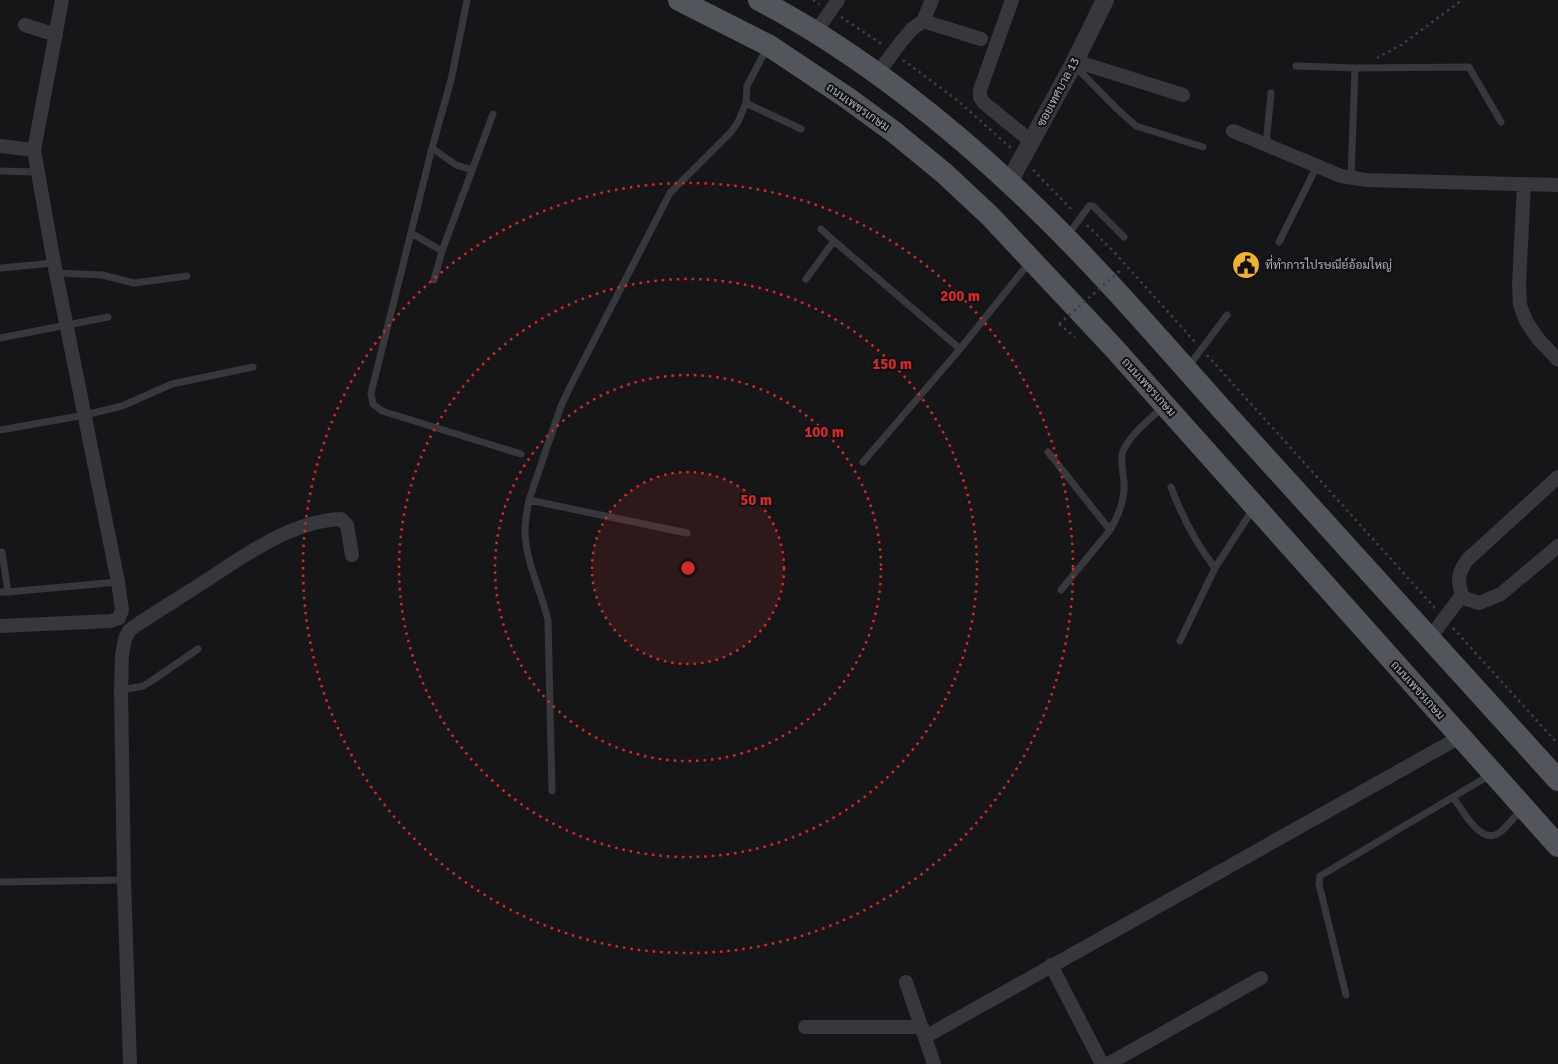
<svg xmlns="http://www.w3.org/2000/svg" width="1558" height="1064" font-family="Signika,Sarabun,sans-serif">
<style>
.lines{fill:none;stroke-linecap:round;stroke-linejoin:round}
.path{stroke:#3d3f44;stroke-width:2.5;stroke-dasharray:2.5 4;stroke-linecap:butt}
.service{stroke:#37383d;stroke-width:7}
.minor{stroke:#37383d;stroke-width:14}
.tertiary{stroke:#37383d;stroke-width:18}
.primary{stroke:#53555c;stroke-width:22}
.path-bridge{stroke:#3d3f44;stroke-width:2.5;stroke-dasharray:2.5 4;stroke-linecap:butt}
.ring{fill:none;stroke:#d62828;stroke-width:2.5;stroke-dasharray:2.5 5}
.labels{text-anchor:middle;stroke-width:4;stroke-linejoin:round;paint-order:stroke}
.street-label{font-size:12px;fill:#a8adb8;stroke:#111113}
.poi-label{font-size:12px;fill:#a8adb8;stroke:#111113;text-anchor:start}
.centre{fill:#d62828;stroke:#111113;stroke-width:2.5}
.ring-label{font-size:15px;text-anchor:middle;font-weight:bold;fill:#d62828;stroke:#111113;stroke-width:4;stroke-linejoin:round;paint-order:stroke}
</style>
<rect width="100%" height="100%" fill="#161618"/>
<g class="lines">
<path class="path" d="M 813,0 L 820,4
M 841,17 L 883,45
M 1377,58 L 1401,45 L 1462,0
M 903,60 L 957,100 L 1011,148
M 1033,170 L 1074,212
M 1087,225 L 1115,253 L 1195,342
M 1059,324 L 1075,337
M 1207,355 L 1436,609
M 1453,628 L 1558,744"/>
<path class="service" d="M 467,0 L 451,80 L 432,148 L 371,393 L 373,404 L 382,411 L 521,454
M 1074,65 L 1116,108 L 1136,126 L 1203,147
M 1296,66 L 1355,68
M 746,103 L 801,129
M 1266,145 L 1271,93
M 432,148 L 456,165 L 472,170
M 0,171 L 37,172
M 1351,177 L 1355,68 L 1469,67 L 1501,122
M 821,229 L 834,241 L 960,349 L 1029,263
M 411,233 L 442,251 L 434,280
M 1068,235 L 1089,206 L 1093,206 L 1124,237
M 1279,242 L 1317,166
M 442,251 L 493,114
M 1,268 L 54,263
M 56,273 L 102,275 L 134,283 L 187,276
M 806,279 L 834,241
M 0,338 L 108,317
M 1188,367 L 1227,315
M 0,430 L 85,415 L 122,406 L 172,384 L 253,367
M 1048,452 L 1110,530
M 863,462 L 960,349
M 1171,487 C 1182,517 1195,542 1215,568
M 529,500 C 527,510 525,521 525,532 C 526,562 541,591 548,620 L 552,791
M 687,533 L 529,500 L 561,406 L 571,385 L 670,193 L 731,132 L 738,122 L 746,103 L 747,86 L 767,48
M 2,552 L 8,592 L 118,582
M 1061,590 L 1110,530 C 1119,515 1125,500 1124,482 C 1123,473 1121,463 1122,454 C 1126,438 1151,418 1163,407
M 0,592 L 8,592
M 1180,641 L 1215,568 L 1253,509
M 121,690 L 143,686 L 150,682 L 198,649
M 1453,797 C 1461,808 1481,846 1499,833 C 1507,827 1514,817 1521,810
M 0,882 L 124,880
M 1346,995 L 1319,884 L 1320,876 L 1490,775"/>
<path class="minor" d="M 1012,0 L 980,90 L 980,97 L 984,103 L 1032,142
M 923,21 L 981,39
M 25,25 L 56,35
M 815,33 L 838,0
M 1075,61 L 1183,95
M 877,74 L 901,42 L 912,29 L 923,21 L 932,0
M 1233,131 L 1341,176 L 1366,180 L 1558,185
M 0,146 L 34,150
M 1524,184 L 1519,285 L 1520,305 L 1526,321 L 1539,340 L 1558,360
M 1461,597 L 1479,603 L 1501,594 L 1558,546
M 0,626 L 111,621 L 119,618 L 122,610 L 118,582 L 54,263 L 34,150 L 62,0
M 1429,639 L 1462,595 C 1457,579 1458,574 1467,560 L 1558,477
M 1051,965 L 1102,1064
M 906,982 L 934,1064
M 805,1027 L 922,1027
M 925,1037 L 1460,737
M 130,1064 L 124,880 L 121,690 L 122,655 L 125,639 L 129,631 L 135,626 C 161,609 187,593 213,576 C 251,551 294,521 341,519 L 347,525 L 352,555
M 1108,1064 L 1261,978"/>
<path class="tertiary" d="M 1009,182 L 1073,65 L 1105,0"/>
<path class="primary" d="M 679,0 L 768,45 L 846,97 L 894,132 L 944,173 L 990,216 L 1112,346 L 1558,846
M 759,0 C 859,52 957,131 1037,209 C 1104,274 1166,347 1228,416 C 1338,538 1448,659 1558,780"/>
<path class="path-bridge" d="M 1059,324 L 1122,269"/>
</g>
<circle cx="688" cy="568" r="96" fill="#d62828" fill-opacity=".12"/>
<g class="ring">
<circle cx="688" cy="568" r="96"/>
<circle cx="688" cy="568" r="193"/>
<circle cx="688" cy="568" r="289"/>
<circle cx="688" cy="568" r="385"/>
</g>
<defs>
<g id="civic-disc" transform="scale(1.4375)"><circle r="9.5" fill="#f2b134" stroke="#111113"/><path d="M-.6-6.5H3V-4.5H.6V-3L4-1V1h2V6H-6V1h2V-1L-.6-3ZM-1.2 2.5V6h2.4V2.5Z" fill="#111"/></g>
</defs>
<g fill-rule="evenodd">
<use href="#civic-disc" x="1246" y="265"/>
</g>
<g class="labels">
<g class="street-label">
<text transform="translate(1058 92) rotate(-62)" y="4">ซอยเทศบาล 13</text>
<text transform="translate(858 107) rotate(35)" y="4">ถนนเพชรเกษม</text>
<text transform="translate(1149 387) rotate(48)" y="4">ถนนเพชรเกษม</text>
<text transform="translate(1418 690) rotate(48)" y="4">ถนนเพชรเกษม</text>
</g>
<g class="poi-label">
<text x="1265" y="269">ที่ทำการไปรษณีย์อ้อมใหญ่</text>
</g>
</g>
<circle cx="688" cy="568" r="8" class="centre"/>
<g class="ring-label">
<text x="960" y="301">200 m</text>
<text x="892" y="369">150 m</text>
<text x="824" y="437">100 m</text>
<text x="756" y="505">50 m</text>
</g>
</svg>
